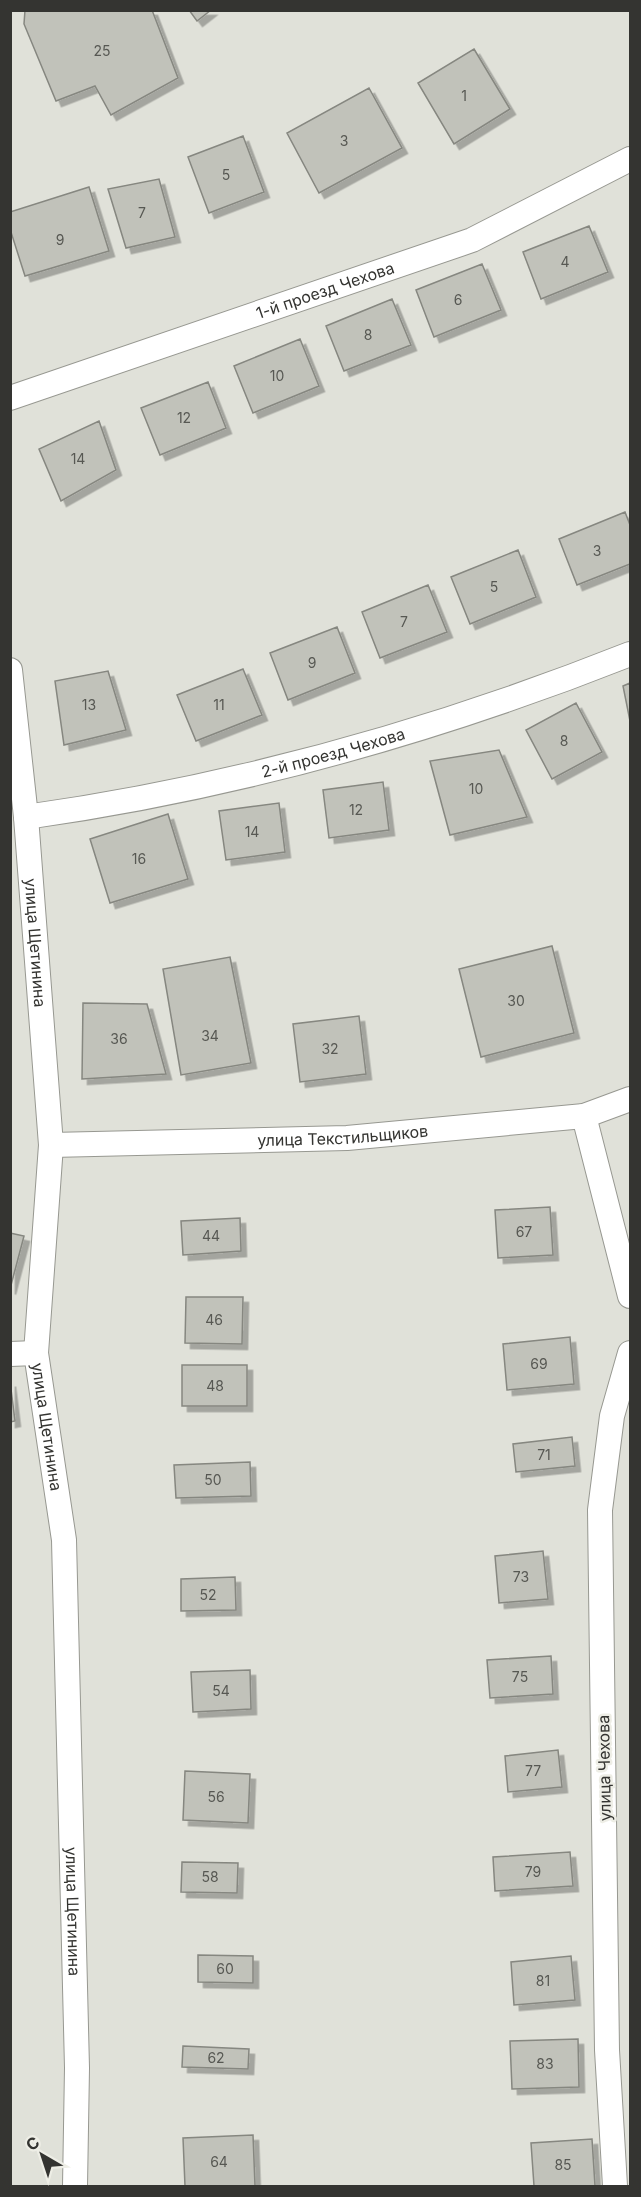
<svg xmlns="http://www.w3.org/2000/svg" width="641" height="2197" font-family="Inter,sans-serif">
<style>
.building{fill:#c1c2ba;stroke:#868780;stroke-width:1.5;filter:url(#shadow)}
.lines{fill:none;stroke-linecap:round;stroke-linejoin:round}
.street-casing{stroke:#979891;stroke-width:26}
.street{stroke:#fff;stroke-width:24}
.labels{text-anchor:middle;stroke-width:5;stroke-linejoin:round;paint-order:stroke}
.number-label{font-size:14px;fill:#575853}
.street-label{font-size:16px;fill:#343431;stroke:#eeeee6}
</style>
<defs>
<filter id="shadow"><feDropShadow dx="5.5" dy="5.5" stdDeviation="0" flood-color="#0004"/></filter>
</defs>
<rect width="100%" height="100%" fill="#e0e1d9"/>
<path class="building" d="M 25,10 L 152,10 L 178,78 L 111,115 L 95,86 L 56,101 L 24,24 Z
M 189,10 L 211,10 L 197,21 Z
M 474,49 L 510,109 L 454,144 L 418,83 Z
M 369,88 L 402,148 L 319,193 L 287,133 Z
M 243,136 L 264,192 L 209,213 L 188,157 Z
M 159,179 L 175,237 L 126,248 L 108,189 Z
M 89,187 L 109,251 L 25,276 L 10,229 L 10,212 Z
M 589,226 L 608,272 L 541,299 L 523,252 Z
M 482,264 L 501,310 L 434,337 L 416,290 Z
M 392,299 L 411,345 L 344,371 L 326,326 Z
M 300,339 L 319,386 L 253,413 L 234,366 Z
M 208,382 L 226,428 L 160,455 L 141,408 Z
M 99,421 L 116,470 L 61,501 L 39,449 Z
M 625,512 L 630,525 L 630,564 L 577,585 L 559,539 Z
M 518,550 L 536,597 L 470,624 L 451,577 Z
M 428,585 L 447,632 L 380,658 L 362,612 Z
M 337,627 L 355,673 L 288,700 L 270,653 Z
M 243,669 L 262,715 L 196,741 L 177,695 Z
M 108,671 L 126,730 L 64,745 L 55,681 Z
M 630,683 L 630,721 L 623,686 Z
M 576,703 L 602,752 L 552,779 L 526,730 Z
M 499,750 L 527,817 L 450,835 L 430,761 Z
M 383,782 L 389,830 L 329,838 L 323,790 Z
M 279,803 L 285,852 L 226,860 L 219,811 Z
M 168,814 L 188,879 L 110,903 L 90,839 Z
M 552,946 L 574,1033 L 481,1057 L 459,969 Z
M 230,957 L 251,1063 L 181,1075 L 163,969 Z
M 83,1003 L 147,1004 L 166,1074 L 82,1079 Z
M 359,1016 L 366,1074 L 300,1082 L 293,1024 Z
M 550,1207 L 553,1255 L 498,1258 L 495,1210 Z
M 240,1218 L 241,1251 L 183,1255 L 181,1221 Z
M 10,1233 L 24,1236 L 10,1289 Z
M 186,1297 L 243,1297 L 242,1344 L 185,1343 Z
M 570,1337 L 574,1384 L 507,1390 L 503,1344 Z
M 182,1365 L 247,1365 L 247,1406 L 182,1406 Z
M 10,1381 L 15,1421 L 10,1422 Z
M 572,1437 L 575,1466 L 516,1472 L 513,1444 Z
M 250,1462 L 251,1496 L 176,1498 L 174,1465 Z
M 543,1551 L 548,1599 L 499,1603 L 495,1556 Z
M 235,1577 L 236,1610 L 181,1611 L 181,1579 Z
M 551,1656 L 553,1694 L 490,1698 L 487,1660 Z
M 250,1670 L 251,1709 L 193,1712 L 191,1672 Z
M 558,1750 L 562,1787 L 508,1792 L 505,1756 Z
M 185,1771 L 250,1774 L 248,1823 L 183,1820 Z
M 570,1852 L 573,1886 L 495,1891 L 493,1857 Z
M 182,1862 L 238,1863 L 237,1893 L 181,1892 Z
M 198,1955 L 253,1956 L 253,1983 L 198,1982 Z
M 571,1956 L 575,2000 L 514,2005 L 511,1962 Z
M 578,2039 L 579,2087 L 512,2089 L 510,2041 Z
M 183,2046 L 249,2049 L 248,2069 L 182,2067 Z
M 253,2135 L 255,2186 L 185,2186 L 183,2138 Z
M 592,2139 L 595,2186 L 534,2186 L 531,2143 Z"/>
<g class="lines">
<g class="street-casing">
<g id="street">
<path id="s1" d="M 10,398 L 472,240 L 630,159"/>
<path id="s2" d="M 10,670 L 26,817 L 51,1145 L 36,1353 L 64,1540 L 77,2068 L 75,2186"/>
<path id="s3" d="M 26,817 C 233,788 436,731 630,654"/>
<path d="M 584,1116 L 630,1296"/>
<path id="s4" d="M 51,1145 L 347,1138 L 584,1116 L 630,1099"/>
<path d="M 10,1354 L 36,1353"/>
<path d="M 615,2186 L 607,2050 L 600,1510 L 612,1416 L 630,1353"/>
</g>
</g>
<use href="#street" class="street"/>
</g>
<g class="labels">
<g class="number-label">
<text x="102" y="56">25</text>
<text x="464" y="101">1</text>
<text x="344" y="146">3</text>
<text x="226" y="180">5</text>
<text x="142" y="218">7</text>
<text x="60" y="245">9</text>
<text x="565" y="267">4</text>
<text x="458" y="305">6</text>
<text x="368" y="340">8</text>
<text x="277" y="381">10</text>
<text x="184" y="423">12</text>
<text x="78" y="464">14</text>
<text x="597" y="556">3</text>
<text x="494" y="592">5</text>
<text x="404" y="627">7</text>
<text x="312" y="668">9</text>
<text x="89" y="710">13</text>
<text x="219" y="710">11</text>
<text x="564" y="746">8</text>
<text x="476" y="794">10</text>
<text x="356" y="815">12</text>
<text x="252" y="837">14</text>
<text x="139" y="864">16</text>
<text x="516" y="1006">30</text>
<text x="210" y="1041">34</text>
<text x="119" y="1044">36</text>
<text x="330" y="1054">32</text>
<text x="524" y="1237">67</text>
<text x="211" y="1241">44</text>
<text x="214" y="1325">46</text>
<text x="539" y="1369">69</text>
<text x="215" y="1391">48</text>
<text x="544" y="1460">71</text>
<text x="213" y="1485">50</text>
<text x="521" y="1582">73</text>
<text x="208" y="1600">52</text>
<text x="520" y="1682">75</text>
<text x="221" y="1696">54</text>
<text x="533" y="1776">77</text>
<text x="216" y="1802">56</text>
<text x="533" y="1877">79</text>
<text x="210" y="1882">58</text>
<text x="225" y="1974">60</text>
<text x="543" y="1986">81</text>
<text x="216" y="2063">62</text>
<text x="545" y="2069">83</text>
<text x="219" y="2167">64</text>
<text x="563" y="2170">85</text>
</g>
<g class="street-label">
<text dy="6" stroke="none"><textPath href="#s1" startOffset="333">1-й проезд Чехова</textPath></text>
<text dy="6" stroke="none"><textPath href="#s3" startOffset="314">2-й проезд Чехова</textPath></text>
<text dy="6" stroke="none"><textPath href="#s2" startOffset="274">улица Щетинина</textPath></text>
<text dy="6" stroke="none"><textPath href="#s4" startOffset="292">улица Текстильщиков</textPath></text>
<text dy="6" stroke="none"><textPath href="#s2" startOffset="760">улица Щетинина</textPath></text>
<text transform="translate(604 1768) rotate(-91)" y="6">улица Чехова</text>
<text dy="6" stroke="none"><textPath href="#s2" startOffset="1246">улица Щетинина</textPath></text>
</g>
</g>
<rect width="641" height="2197" fill="none" stroke="#343431" stroke-width="24"/>
<g transform="translate(42 2155) rotate(321)" stroke="#eeeee6" stroke-width="4.5" paint-order="stroke">
<path d="M0-4.5L10 22L0 15L-10 22Z" fill="#343431"/>
<text y="-9" font-size="16" font-weight="bold" text-anchor="middle" fill="#343431">С</text>
</g>
</svg>
